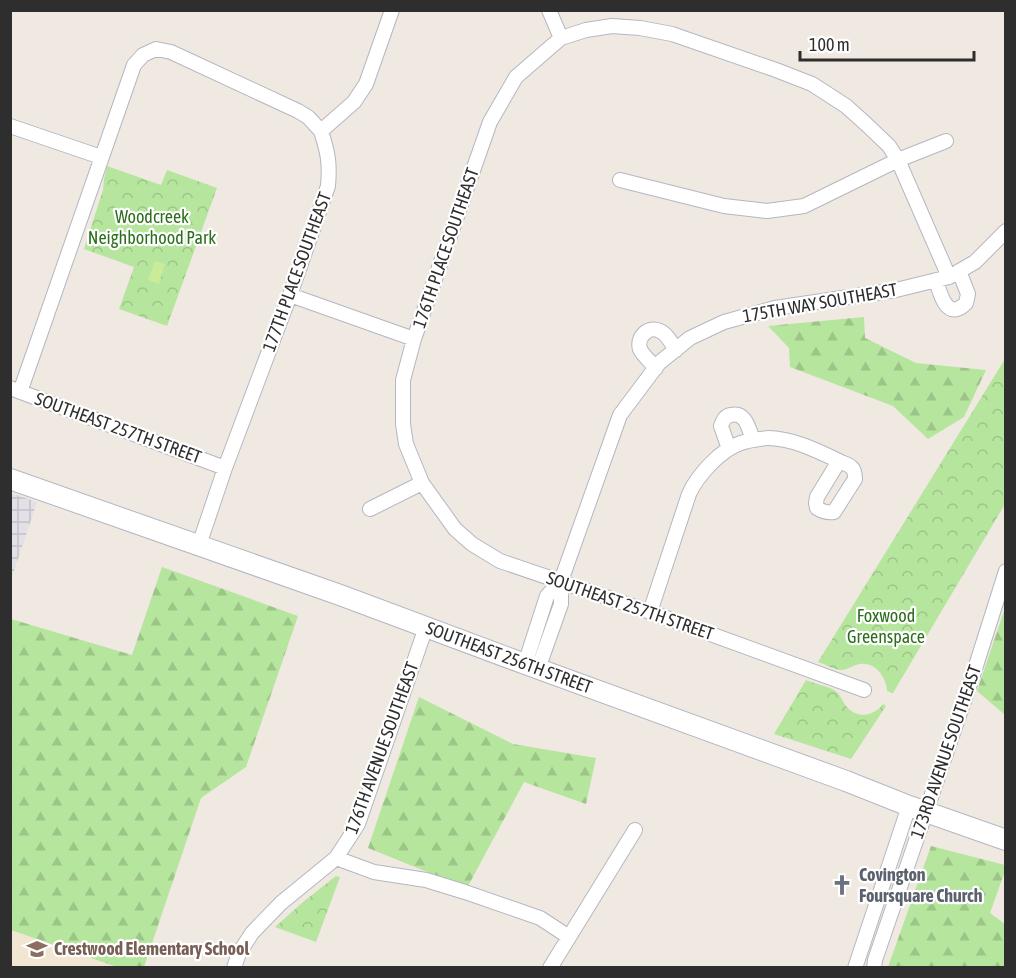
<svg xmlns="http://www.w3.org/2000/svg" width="1016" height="978" font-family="'Asap Condensed',sans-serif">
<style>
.industrial{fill:url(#industrial-grid)}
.education{fill:#f0e6d1}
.forest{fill:url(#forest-firs)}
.park{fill:url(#park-crowns)}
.pitch{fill:#c9ec9a}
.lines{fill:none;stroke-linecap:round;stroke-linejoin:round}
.minor-casing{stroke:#b4b7c1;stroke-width:16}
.secondary-casing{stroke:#b4b7c1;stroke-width:22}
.minor{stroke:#fff;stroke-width:14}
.secondary{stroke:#fff;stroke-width:20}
.labels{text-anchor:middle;stroke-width:4.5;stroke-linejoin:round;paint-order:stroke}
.park-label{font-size:18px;fill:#2c6e1b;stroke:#fff}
.street-label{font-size:18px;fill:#2e2e2e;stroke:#fff}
.worship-label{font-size:18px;font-weight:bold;fill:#5b616d;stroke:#fff;text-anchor:start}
.education-label{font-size:18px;font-weight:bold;fill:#785e54;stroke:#fff;text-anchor:start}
</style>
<defs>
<pattern id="industrial-grid" width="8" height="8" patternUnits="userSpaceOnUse" patternTransform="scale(1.5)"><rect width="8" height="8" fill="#e3e1e8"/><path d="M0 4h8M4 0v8" fill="none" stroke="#c3c1c7"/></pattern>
<pattern id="forest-firs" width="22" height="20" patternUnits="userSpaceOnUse" patternTransform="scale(1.5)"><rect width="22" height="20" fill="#b6e59e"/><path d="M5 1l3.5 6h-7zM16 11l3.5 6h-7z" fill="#9dc588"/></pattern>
<pattern id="park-crowns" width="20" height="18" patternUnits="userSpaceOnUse" patternTransform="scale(1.5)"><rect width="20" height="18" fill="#b6e59e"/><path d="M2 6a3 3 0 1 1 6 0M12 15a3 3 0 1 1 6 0" fill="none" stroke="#9dc588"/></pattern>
</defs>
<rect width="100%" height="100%" fill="#efe9e1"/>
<path class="industrial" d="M 11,493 L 37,502 L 11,580 L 10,493 Z"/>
<path class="education" d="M 11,930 L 117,967 L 11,968 Z"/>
<path class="forest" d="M 864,317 L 865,338 L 916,363 L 986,370 L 964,417 L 928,439 L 893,406 L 790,367 L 789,348 L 768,326 Z
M 162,567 L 298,616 L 246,767 L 201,798 L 144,967 L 117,967 L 11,930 L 11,619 L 132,655 Z
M 1005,608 L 1005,715 L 977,691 Z
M 419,697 L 513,744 L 596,758 L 586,804 L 524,782 L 467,888 L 368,848 Z
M 931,846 L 1005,865 L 1005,871 L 990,913 L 1005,924 L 1005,967 L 888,967 Z"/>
<path class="park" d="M 107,166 L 161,185 L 167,170 L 217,188 L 167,326 L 119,309 L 134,267 L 84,249 L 103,190 L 104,179 Z
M 1005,359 L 1005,504 L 893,693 L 887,691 C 887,678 875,661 860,664 C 854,665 847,670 841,670 C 834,670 825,664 818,662 Z
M 806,680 C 815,684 830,686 838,693 C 841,697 843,702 846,706 C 857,719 873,717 883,704 L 886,706 L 851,759 L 774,734 Z
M 336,876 L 340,877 L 316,942 L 275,927 L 303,902 Z"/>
<path class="pitch" d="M 155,261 L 165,264 L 159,284 L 148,280 Z"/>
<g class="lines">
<g class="minor-casing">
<path id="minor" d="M 549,10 L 561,38
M 10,126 L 101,157
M 620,180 L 724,206 L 767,211 L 804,206 L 898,160 L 946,141
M 936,280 C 940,294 947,322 966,303 L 968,294 L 959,271
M 290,295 L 414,339
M 656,368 C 651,362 643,356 640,349 C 636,337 649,325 660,331 C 667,334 672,344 676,350
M 10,388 L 225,468
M 20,392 L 134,65 L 143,55 L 156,49 L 171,52 L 298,111 L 308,117 L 321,131
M 729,449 L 721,426 C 723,420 725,416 731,415 C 746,411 749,430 753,440
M 370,509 L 422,483
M 199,545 L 225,468 L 290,295 L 328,186 C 330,163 328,153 321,131 L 354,102 L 366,84 L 392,10
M 561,581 L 620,415 L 659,363 L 690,338 L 724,322 L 775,308 L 896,290 L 949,277 L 975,262 L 1006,231
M 650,612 L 689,494 C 697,476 721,449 741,443 C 749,440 759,439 768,438 C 792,438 818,451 839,461 C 842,463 848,464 851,467 C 855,470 855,475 855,479 L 834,512 C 827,513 823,512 817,508 L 816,503 L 817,497 L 839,461
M 525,664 L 547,596 L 561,581 L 561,604 L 538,669
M 864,690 L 650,612 L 500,561 L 472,544 L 455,529 L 422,483 L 406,444 L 403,424 L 403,380 L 414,339 L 490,122 L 516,77 L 561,38 L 586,30 L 612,26 L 640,28 L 672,34 L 776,70 L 812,84 L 846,106 L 866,124 L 889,146 L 898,160 L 949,277
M 336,858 L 374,872 L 426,880 L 465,892 L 540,918 L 569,937
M 234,968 L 239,953 L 252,933 L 281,903 L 336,858 L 358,824 L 426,627
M 550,968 L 635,830
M 855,968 L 909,806
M 874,968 L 875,960 L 974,672 L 1006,571"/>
</g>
<g class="secondary-casing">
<g id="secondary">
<path id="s1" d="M 10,479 L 340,595 L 525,664 L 846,781 L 909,806 L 1006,840"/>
</g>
</g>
<use href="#minor" class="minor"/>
<use href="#secondary" class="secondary"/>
</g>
<defs>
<g id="church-bare" transform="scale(1.62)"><path d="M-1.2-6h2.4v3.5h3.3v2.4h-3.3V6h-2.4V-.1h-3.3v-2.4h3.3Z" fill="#6b7280" stroke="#fff" stroke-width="2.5" paint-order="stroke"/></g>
<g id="school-bare" transform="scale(1.62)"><path d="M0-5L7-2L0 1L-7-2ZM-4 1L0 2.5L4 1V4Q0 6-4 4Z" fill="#8d6e63" stroke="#fff" stroke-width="2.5" paint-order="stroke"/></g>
</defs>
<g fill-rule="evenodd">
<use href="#church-bare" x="842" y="885"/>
<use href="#school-bare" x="37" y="949"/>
</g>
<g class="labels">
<g class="park-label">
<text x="152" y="223">Woodcreek<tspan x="152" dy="21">Neighborhood Park</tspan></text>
<text x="886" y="622">Foxwood<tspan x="886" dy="21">Greenspace</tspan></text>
</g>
<g class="street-label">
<text transform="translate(446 248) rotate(-71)" y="6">176TH PLACE SOUTHEAST</text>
<text transform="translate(297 272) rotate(-70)" y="6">177TH PLACE SOUTHEAST</text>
<text transform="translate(820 303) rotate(-10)" y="6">175TH WAY SOUTHEAST</text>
<text transform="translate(118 428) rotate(20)" y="6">SOUTHEAST 257TH STREET</text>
<text transform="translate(630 606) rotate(19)" y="6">SOUTHEAST 257TH STREET</text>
<text dy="6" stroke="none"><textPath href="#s1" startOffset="530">SOUTHEAST 256TH STREET</textPath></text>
<text transform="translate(382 748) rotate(-70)" y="6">176TH AVENUE SOUTHEAST</text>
<text transform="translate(946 752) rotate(-71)" y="6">173RD AVENUE SOUTHEAST</text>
</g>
<g class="worship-label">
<text x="859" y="881">Covington<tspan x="859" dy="21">Foursquare Church</tspan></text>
</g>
<g class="education-label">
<text x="54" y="955">Crestwood Elementary School</text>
</g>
</g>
<rect width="1016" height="978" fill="none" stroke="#2e2e2e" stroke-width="24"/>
<path d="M800 51v9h174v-9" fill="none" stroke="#2e2e2e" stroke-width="3"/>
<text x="809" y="51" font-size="18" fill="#2e2e2e" stroke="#ffffff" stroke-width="4.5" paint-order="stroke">100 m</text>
</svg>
